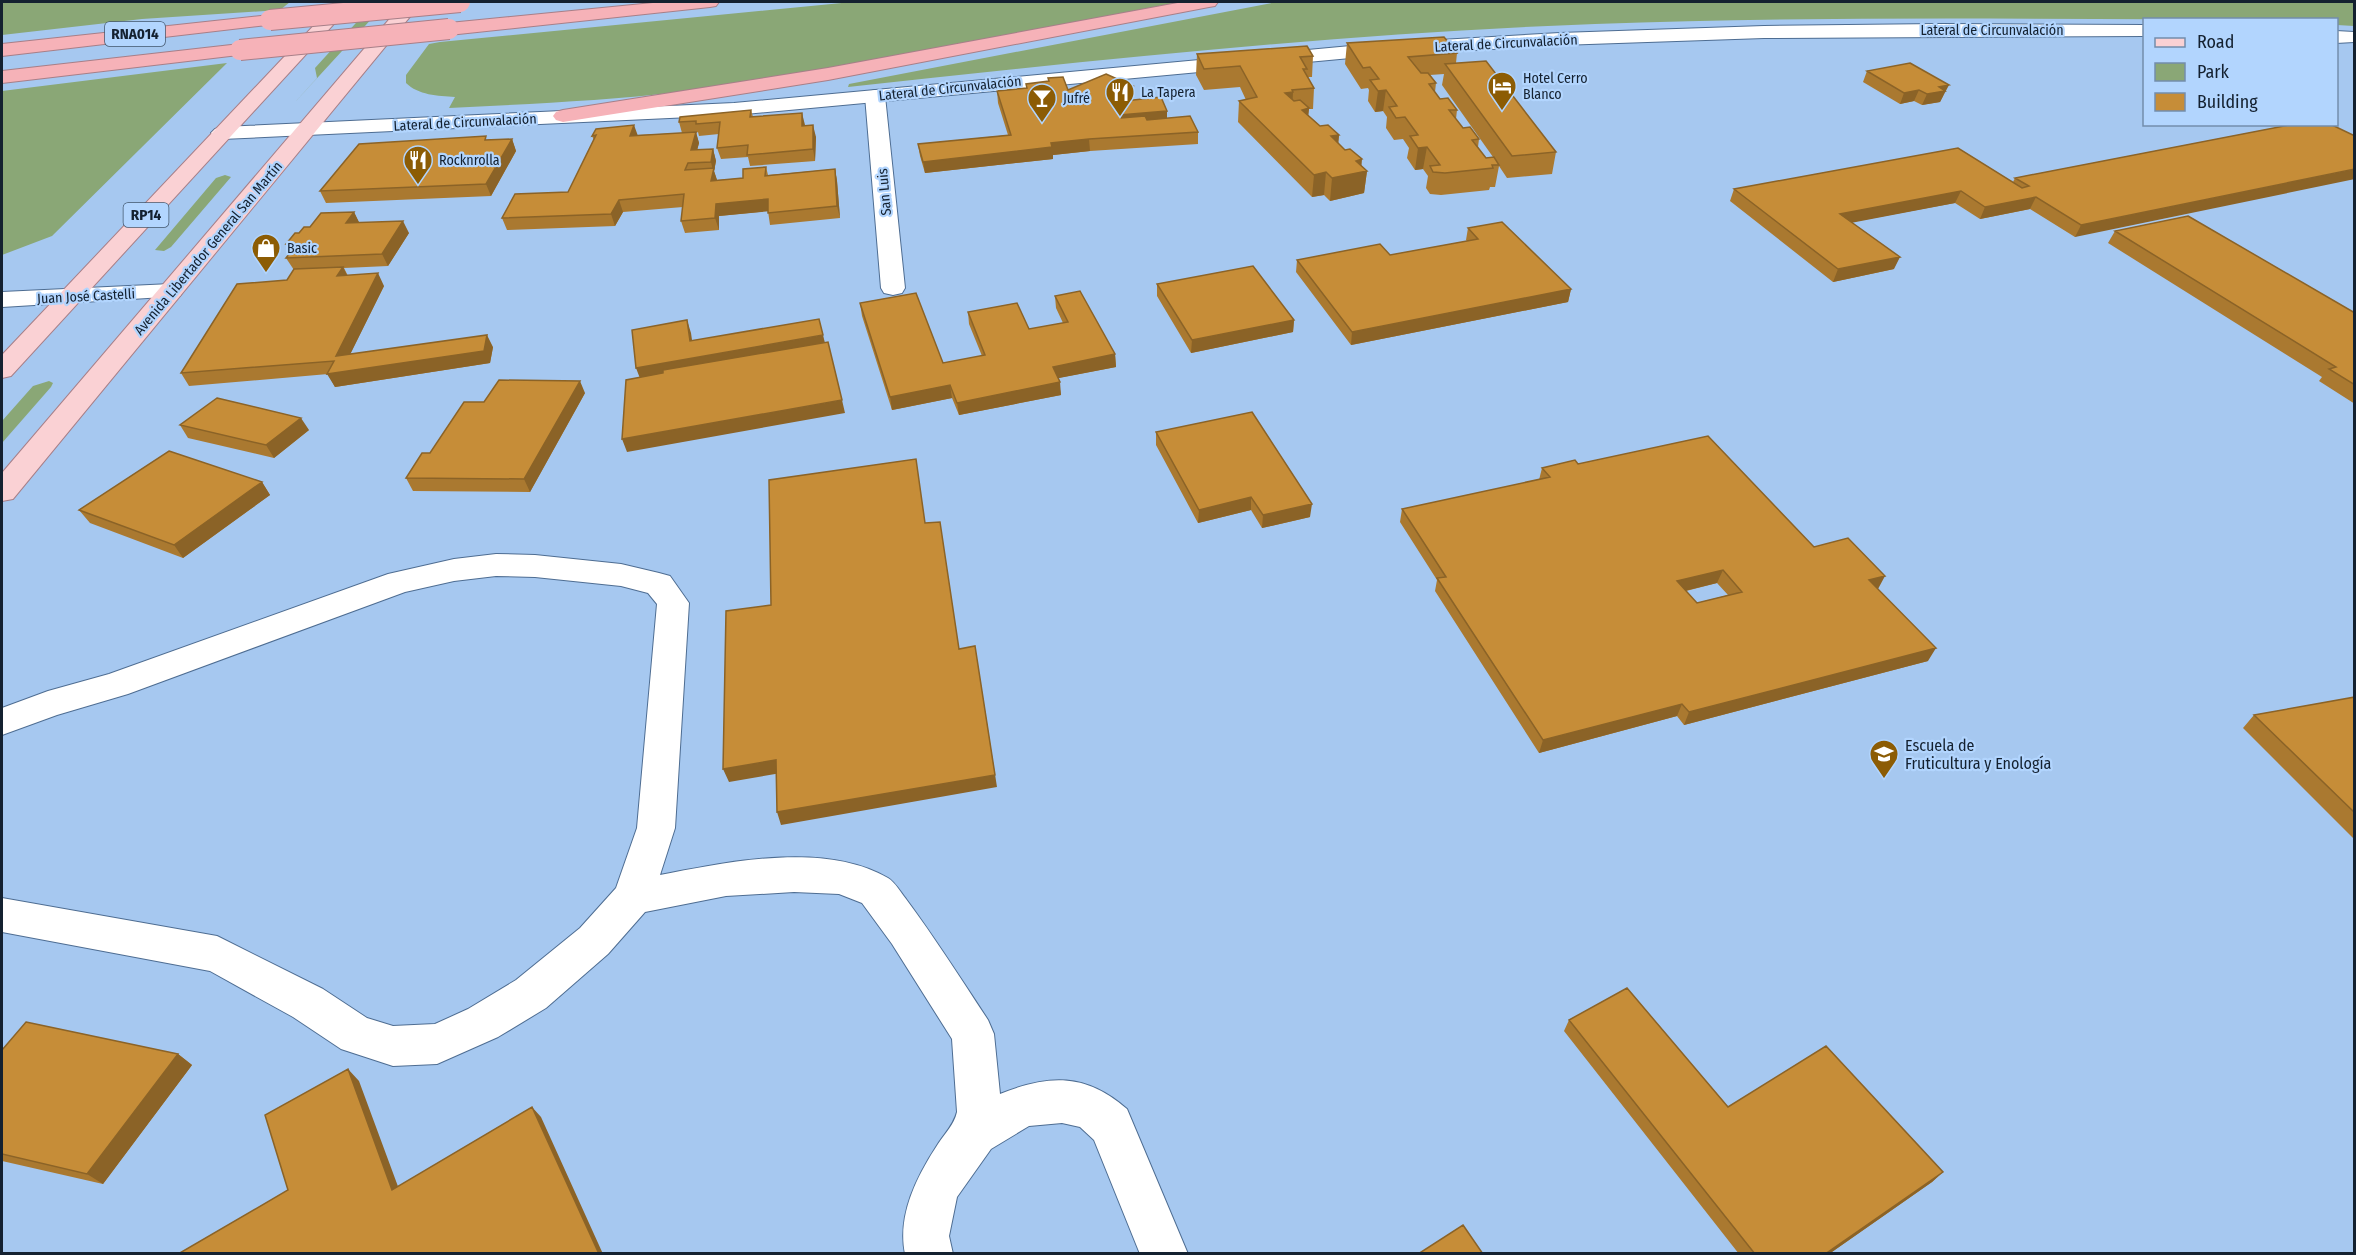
<svg xmlns="http://www.w3.org/2000/svg" width="2356" height="1255" font-family="'Fira Sans Condensed',sans-serif">
<style>
.green{fill:#8aa776}
.lines{fill:none;stroke-linecap:round;stroke-linejoin:round}
.minor-casing{stroke:#4e6d92;stroke-width:2}
.tertiary-casing{stroke:#4e6d92;stroke-width:2}
.primary-casing{stroke:#a77f88;stroke-width:2}
.motorway-casing{stroke:#a77f88;stroke-width:2}
.minor{fill:#fff;fill-rule:evenodd}
.tertiary{fill:#fff;fill-rule:evenodd}
.primary{fill:#fad1d4;fill-rule:evenodd}
.motorway{fill:#f6b2b8;fill-rule:evenodd}
.motorway-bridge-casing{stroke:#a77f88;stroke-width:22;stroke-linecap:butt}
.motorway-bridge{stroke:#f6b2b8;stroke-width:20}
.wall{fill:#aa7930;fill-rule:evenodd}
.shaded-wall{fill:#8b6327}
.building{fill:#c68d38;stroke:#8b6327;stroke-width:1.5;fill-rule:evenodd}
.labels{text-anchor:middle;stroke-width:4.5;stroke-linejoin:round;paint-order:stroke}
.far-street-label{font-size:14px;fill:#142130;stroke:#b2d5fe}
.far-poi-label{font-size:14px;fill:#142130;stroke:#b2d5fe;text-anchor:start}
.shield{fill:#b2d5fe;stroke:#43576e;stroke-width:1.5}
.shield-label{font-size:15px;font-weight:bold;fill:#142130}
.poi-label{font-size:16px;fill:#142130;stroke:#b2d5fe;text-anchor:start}
</style>
<rect width="100%" height="100%" fill="#a6c8f0"/>
<path class="green" d="M 2,2 L 290,2 L 280,10 L 142,19 L 2,35 Z
M 375,2 L 387,2 L 297,100 L 296,101 L 317,78 L 315,68 Z
M 852,2 L 1180,2 C 1014,33 847,70 680,92 C 603,101 526,104 449,108 L 455,97 C 438,96 418,95 406,83 L 406,75 L 429,44 L 440,42 Z
M 1277,2 L 2354,2 L 2354,26 L 2337,25 L 2336,20 C 2089,20 1842,15 1595,24 C 1345,33 1096,60 848,87 L 849,84 Z
M 227,63 L 52,236 L 2,255 L 2,91 Z
M 225,175 L 231,177 L 171,247 L 164,251 L 155,250 L 216,178 Z
M 49,381 L 53,383 L 51,387 L 2,443 L 2,421 L 33,386 Z"/>
<g class="lines">
<g class="minor-casing">
<path id="minor" d="M 875,90 L 882,92 L 885,96 L 905,288 L 902,293 L 893,295 L 884,293 L 881,288 L 865,96 L 868,92 Z
M 496,554 L 535,555 L 621,564 L 659,573 L 670,576 L 689,603 L 675,828 L 660,875 C 728,862 825,841 888,878 C 895,882 901,893 906,899 C 935,938 961,979 988,1020 L 994,1034 L 1000,1094 C 1049,1074 1086,1073 1127,1109 L 1188,1254 L 1140,1254 L 1094,1140 L 1080,1127 L 1062,1123 L 1029,1126 L 991,1149 L 957,1197 L 949,1236 L 953,1254 L 905,1254 C 897,1215 917,1176 938,1144 C 945,1133 954,1125 957,1112 L 952,1039 L 892,944 L 862,903 L 839,894 L 794,892 L 726,896 L 645,912 L 608,954 L 546,1008 L 498,1037 L 437,1064 L 393,1066 L 341,1049 L 293,1017 L 210,971 L 2,932 L 2,898 L 217,936 L 323,989 L 367,1018 L 393,1026 L 435,1024 L 468,1009 L 516,980 L 580,928 L 616,888 L 637,828 L 657,604 L 648,593 L 621,586 L 535,577 L 496,576 L 454,581 L 405,592 L 128,694 L 57,715 L 2,735 L 2,708 L 48,691 L 109,674 L 388,574 L 454,559 Z"/>
</g>
<g class="tertiary-casing">
<path id="tertiary" d="M 1940,24 L 2144,25 L 2144,36 L 1764,38 L 1560,45 L 1372,56 L 734,115 L 222,139 L 215,137 L 211,133 L 215,129 L 222,127 L 734,103 L 1372,44 L 1560,33 L 1764,26 Z
M 2336,31 L 2354,32 L 2354,42 L 2336,43 Z
M 171,284 L 180,286 L 183,291 L 180,296 L 2,307 L 2,292 Z"/>
</g>
<g class="primary-casing">
<path id="primary" d="M 336,2 L 354,2 L 11,376 L 2,378 L 2,355 Z
M 404,2 L 422,2 L 13,499 L 2,501 L 2,473 Z"/>
</g>
<g class="motorway-casing">
<path id="motorway" d="M 663,2 L 719,2 L 716,6 L 710,7 L 449,35 L 442,33 L 440,29 L 442,25 L 449,23 Z
M 1183,2 L 1218,2 L 1215,6 L 1209,7 L 828,80 L 563,122 L 556,120 L 553,116 L 556,112 L 563,110 L 828,68 Z
M 270,15 L 276,16 L 279,20 L 276,24 L 2,56 L 2,44 Z
M 240,44 L 247,46 L 250,50 L 247,54 L 2,83 L 2,71 Z"/>
</g>
<use href="#minor" class="minor"/>
<use href="#tertiary" class="tertiary"/>
<use href="#primary" class="primary"/>
<use href="#motorway" class="motorway"/>
<g class="motorway-bridge-casing">
<path id="motorway-bridge" d="M 270,20 L 460,2
M 240,50 L 449,29"/>
</g>
<use href="#motorway-bridge" class="motorway-bridge"/>
</g>
<path class="wall" d="M 1347,43 L 1457,53 L 1456,63 L 1556,152 L 1552,174 L 1507,178 L 1499,166 L 1495,187 L 1490,187 L 1489,190 L 1441,195 L 1430,194 L 1426,188 L 1428,176 L 1423,169 L 1415,170 L 1407,158 L 1409,148 L 1403,139 L 1394,140 L 1386,128 L 1387,117 L 1383,111 L 1375,112 L 1368,101 L 1369,90 L 1368,88 L 1361,89 L 1345,64 ZM 1444,74 L 1442,85 L 1493,157 L 1486,158 L 1478,147 L 1479,139 L 1463,128 L 1456,119 L 1457,110 L 1440,99 L 1435,92 L 1436,83 L 1430,75 Z
M 1197,54 L 1313,56 L 1312,77 L 1308,77 L 1314,88 L 1313,109 L 1309,109 L 1308,115 L 1320,126 L 1339,135 L 1338,144 L 1367,171 L 1364,193 L 1330,201 L 1324,195 L 1312,197 L 1238,122 L 1239,101 L 1246,100 L 1240,87 L 1204,90 L 1196,75 Z
M 1867,71 L 1944,96 L 1943,96 L 1940,102 L 1922,105 L 1914,101 L 1900,104 L 1863,82 Z
M 1048,78 L 1068,90 L 1133,86 L 1133,98 L 1126,101 L 1198,132 L 1198,144 L 1090,151 L 1053,155 L 1053,159 L 925,173 L 920,156 L 918,144 L 1008,135 L 998,103 L 997,91 L 1026,88 L 1026,84 L 1048,82 Z
M 751,110 L 753,117 L 805,125 L 805,126 L 816,137 L 815,161 L 750,166 L 748,157 L 721,159 L 717,148 L 719,134 L 699,136 L 698,132 L 696,133 L 699,143 L 697,150 L 713,149 L 716,161 L 714,171 L 717,180 L 743,178 L 766,167 L 768,175 L 835,169 L 837,181 L 840,218 L 770,225 L 768,211 L 719,216 L 719,230 L 685,233 L 681,221 L 683,207 L 623,212 L 615,226 L 507,230 L 502,218 L 568,192 L 594,140 L 592,136 L 637,135 L 682,133 L 679,122 Z
M 2294,124 L 2075,237 L 2030,209 L 1980,219 L 1955,203 L 1852,222 L 1894,269 L 1833,282 L 1730,201 L 1734,189 L 2013,182 L 2015,178 Z
M 512,139 L 516,151 L 491,196 L 326,203 L 320,191 L 488,140 Z
M 354,212 L 359,223 L 409,233 L 388,266 L 344,268 L 348,276 L 384,286 L 350,354 L 493,347 L 490,363 L 335,387 L 328,374 L 189,386 L 181,373 L 287,280 L 294,270 L 286,258 L 291,252 L 286,244 L 299,233 L 310,227 Z
M 1468,228 L 1571,289 L 1568,302 L 1351,345 L 1296,272 L 1297,260 L 1390,255 L 1467,241 L 1466,240 Z
M 2115,231 L 2355,313 L 2355,404 L 2319,381 L 2322,377 L 2108,243 Z
M 1157,284 L 1294,320 L 1293,332 L 1191,353 L 1157,296 Z
M 1055,296 L 1115,354 L 1116,367 L 1058,378 L 1061,395 L 959,415 L 952,398 L 892,410 L 862,316 L 860,303 L 943,363 L 982,356 L 969,324 L 968,312 L 1029,329 L 1063,323 L 1056,308 Z
M 585,393 L 530,492 L 413,491 L 406,478 L 430,453 L 484,402 Z
M 180,425 L 309,430 L 274,458 L 188,438 Z
M 1156,432 L 1310,517 L 1262,528 L 1251,510 L 1198,523 L 1156,445 Z
M 1578,464 L 1814,547 L 1928,661 L 1684,725 L 1677,716 L 1539,753 L 1435,591 L 1437,580 L 1400,522 L 1402,509 L 1539,480 L 1542,468 ZM 1717,583 L 1728,595 L 1697,603 L 1686,591 Z
M 262,482 L 270,495 L 183,558 L 90,523 L 79,510 Z
M 2355,697 L 2355,840 L 2243,728 L 2254,715 Z
M 1569,1020 L 1728,1107 L 1943,1172 L 1932,1182 L 1829,1254 L 1739,1254 L 1564,1031 Z
M 2,1050 L 178,1054 L 192,1065 L 103,1184 L 2,1161 Z"/>
<path class="shaded-wall" d="M 1949,85 L 1940,102 L 1922,105 L 1927,94 L 1939,87 Z
M 1133,86 L 1133,98 L 1112,106 L 1112,95 Z
M 1386,90 L 1383,111 L 1375,112 L 1378,91 Z
M 1919,90 L 1914,101 L 1900,104 L 1904,93 Z
M 1293,92 L 1292,113 L 1285,93 Z
M 1309,108 L 1307,130 L 1302,110 Z
M 1167,111 L 1167,122 L 1120,127 L 1120,115 Z
M 802,113 L 805,125 L 804,138 L 802,126 Z
M 634,125 L 638,136 L 630,136 Z
M 813,125 L 816,137 L 815,161 L 813,149 Z
M 696,132 L 699,143 L 694,162 L 691,150 Z
M 1339,135 L 1337,157 L 1331,136 Z
M 512,139 L 516,151 L 491,196 L 486,184 Z
M 1089,139 L 1090,151 L 1053,155 L 1053,159 L 925,173 L 923,162 L 1051,143 Z
M 1427,147 L 1423,169 L 1415,170 L 1418,148 Z
M 713,149 L 716,161 L 714,171 L 717,180 L 711,181 L 713,171 L 711,162 Z
M 1362,159 L 1361,172 L 1367,171 L 1364,193 L 1330,201 L 1332,178 L 1356,161 Z
M 835,169 L 837,181 L 840,218 L 837,206 Z
M 2355,169 L 2355,179 L 2075,237 L 2081,225 Z
M 1326,172 L 1324,195 L 1312,197 L 1314,175 Z
M 1961,191 L 1955,203 L 1835,226 L 1840,214 Z
M 2036,197 L 2030,209 L 1980,219 L 1985,207 Z
M 768,199 L 771,211 L 719,216 L 719,230 L 715,218 L 716,204 Z
M 619,200 L 623,212 L 615,226 L 611,214 Z
M 354,212 L 360,224 L 346,223 Z
M 403,221 L 409,233 L 388,266 L 382,254 Z
M 1900,257 L 1894,269 L 1833,282 L 1838,269 Z
M 343,267 L 349,279 L 337,276 Z
M 378,273 L 384,286 L 343,369 L 336,356 Z
M 1571,289 L 1568,302 L 1351,345 L 1352,332 Z
M 687,320 L 691,333 L 694,354 L 690,341 Z
M 1294,320 L 1293,332 L 1191,353 L 1192,340 Z
M 487,335 L 493,347 L 490,363 L 335,387 L 327,374 Z
M 823,335 L 826,347 L 641,381 L 636,368 Z
M 1115,354 L 1116,367 L 1054,379 L 1053,367 Z
M 580,381 L 585,393 L 530,492 L 524,479 Z
M 1060,382 L 1061,395 L 959,415 L 957,403 Z
M 950,385 L 952,398 L 892,410 L 890,397 Z
M 842,400 L 845,413 L 627,452 L 622,439 Z
M 301,418 L 309,430 L 274,458 L 266,445 Z
M 262,482 L 270,495 L 183,558 L 174,545 Z
M 1251,497 L 1251,510 L 1198,523 L 1199,510 Z
M 1312,504 L 1310,517 L 1262,528 L 1263,515 Z
M 1723,570 L 1717,583 L 1672,594 L 1677,581 Z
M 1885,576 L 1878,589 L 1869,580 Z
M 975,646 L 997,787 L 781,825 L 777,812 Z
M 1936,648 L 1928,661 L 1684,725 L 1689,712 Z
M 1682,704 L 1677,716 L 1539,753 L 1543,740 Z
M 776,760 L 781,773 L 729,782 L 723,769 Z
M 178,1054 L 192,1065 L 103,1184 L 87,1174 Z
M 348,1069 L 359,1081 L 403,1200 L 392,1190 Z
M 532,1107 L 541,1117 L 603,1254 L 599,1254 Z
M 1943,1172 L 1932,1182 L 1829,1254 L 1825,1254 Z"/>
<path class="building" d="M 1444,37 L 1457,53 L 1408,57 L 1421,73 L 1428,73 L 1436,83 L 1429,84 L 1440,99 L 1448,98 L 1457,110 L 1449,110 L 1463,128 L 1470,127 L 1479,139 L 1472,140 L 1486,158 L 1494,157 L 1499,165 L 1492,165 L 1493,168 L 1445,173 L 1433,172 L 1430,166 L 1440,165 L 1427,147 L 1418,148 L 1410,136 L 1418,135 L 1405,117 L 1396,118 L 1389,107 L 1397,106 L 1386,90 L 1378,91 L 1370,80 L 1379,79 L 1370,67 L 1363,68 L 1347,43 Z
M 1307,46 L 1313,56 L 1300,57 L 1307,69 L 1303,69 L 1314,88 L 1292,90 L 1293,92 L 1285,93 L 1294,101 L 1300,100 L 1309,108 L 1302,110 L 1320,126 L 1328,125 L 1339,135 L 1331,136 L 1345,150 L 1350,149 L 1362,159 L 1356,161 L 1367,171 L 1332,178 L 1326,172 L 1314,175 L 1239,101 L 1257,97 L 1240,66 L 1204,69 L 1197,54 Z
M 1486,61 L 1556,152 L 1512,156 L 1445,64 Z
M 1910,63 L 1949,85 L 1939,87 L 1945,91 L 1927,94 L 1919,90 L 1904,93 L 1867,71 Z
M 1106,74 L 1133,86 L 1112,95 L 1115,102 L 1161,97 L 1167,111 L 1120,115 L 1121,118 L 1145,116 L 1147,120 L 1190,116 L 1198,132 L 1089,139 L 1051,143 L 1052,147 L 923,162 L 918,144 L 1011,135 L 997,91 L 1027,88 L 1026,84 L 1049,81 L 1048,78 L 1063,77 L 1068,90 Z
M 751,110 L 750,117 L 802,113 L 802,126 L 813,125 L 813,149 L 747,155 L 748,145 L 717,148 L 720,122 L 696,124 L 696,121 L 679,122 L 680,117 Z
M 2294,124 L 2330,124 L 2355,136 L 2355,169 L 2081,225 L 2036,197 L 1985,207 L 1961,191 L 1840,214 L 1900,257 L 1838,269 L 1734,189 L 1958,148 L 2022,188 L 2029,186 L 2015,178 Z
M 634,125 L 630,136 L 696,132 L 691,150 L 713,149 L 711,162 L 688,163 L 685,170 L 714,168 L 711,181 L 743,178 L 743,169 L 766,167 L 765,176 L 835,169 L 837,206 L 768,213 L 768,199 L 716,204 L 715,218 L 681,221 L 684,194 L 619,200 L 611,214 L 502,218 L 515,194 L 568,192 L 596,135 L 592,136 L 596,129 Z
M 486,136 L 485,140 L 512,139 L 486,184 L 320,191 L 359,144 Z
M 354,212 L 346,223 L 403,221 L 382,254 L 286,258 L 297,244 L 286,244 L 295,233 L 299,233 L 304,227 L 310,227 L 321,213 Z
M 2188,216 L 2355,313 L 2355,385 L 2329,369 L 2336,367 L 2115,231 Z
M 1502,222 L 1571,289 L 1352,332 L 1297,260 L 1380,244 L 1390,255 L 1478,239 L 1468,228 Z
M 1253,266 L 1294,320 L 1192,340 L 1157,284 Z
M 343,267 L 337,276 L 378,273 L 336,356 L 487,335 L 484,351 L 327,374 L 334,361 L 181,373 L 237,284 L 287,280 L 294,269 Z
M 1080,291 L 1115,354 L 1053,367 L 1060,382 L 957,403 L 950,385 L 890,397 L 860,303 L 916,293 L 943,363 L 985,355 L 968,312 L 1017,303 L 1029,329 L 1068,322 L 1055,296 Z
M 819,319 L 823,335 L 636,368 L 632,330 L 687,320 L 690,341 Z
M 828,342 L 842,400 L 622,439 L 626,380 L 663,373 L 663,370 Z
M 499,380 L 580,381 L 524,479 L 406,478 L 422,453 L 430,453 L 464,402 L 484,402 Z
M 217,398 L 301,418 L 266,445 L 180,425 Z
M 1252,412 L 1312,504 L 1263,515 L 1251,497 L 1199,510 L 1156,432 Z
M 1708,436 L 1814,547 L 1848,538 L 1885,576 L 1869,580 L 1936,648 L 1689,712 L 1682,704 L 1543,740 L 1437,578 L 1446,577 L 1402,509 L 1550,477 L 1542,468 L 1575,460 L 1578,464 ZM 1723,570 L 1742,592 L 1697,603 L 1677,581 Z
M 169,451 L 262,482 L 174,545 L 79,510 Z
M 916,459 L 925,523 L 940,522 L 959,649 L 975,646 L 995,775 L 777,812 L 776,760 L 723,769 L 726,611 L 771,605 L 769,480 Z
M 2355,697 L 2355,813 L 2254,715 Z
M 1627,988 L 1728,1107 L 1826,1046 L 1943,1172 L 1825,1254 L 1755,1254 L 1569,1020 Z
M 26,1022 L 178,1054 L 87,1174 L 2,1154 L 2,1050 Z
M 348,1069 L 392,1190 L 532,1107 L 599,1254 L 178,1254 L 288,1190 L 265,1115 Z
M 1463,1225 L 1483,1254 L 1418,1254 Z"/>
<defs>
<g id="hotel-pin" transform="scale(1.5)"><path d="M0 17L-7.5 6A9.5 9.5 0 1 1 7.5 6Z" fill="#8c5c04" stroke="#b2d5fe"/><path d="M-6-4.5h1.5V1H6V5H4.5V3h-9V5H-6ZM-4 0a1.8 1.8 0 1 1 3.6 0ZM.5 0V-2.5h3Q6-2.5 6 0Z" fill="#fff"/></g>
<g id="restaurant-pin" transform="scale(1.5)"><path d="M0 17L-7.5 6A9.5 9.5 0 1 1 7.5 6Z" fill="#8c5c04" stroke="#b2d5fe"/><path d="M-5-6h1v4h1v-4h1v4h1v-4h1v5L-1.5 .5V6h-2V.5L-5-1ZM5-6V6H3V1.5H1.5Q1.5-4 5-6Z" fill="#fff"/></g>
<g id="bar-pin" transform="scale(1.5)"><path d="M0 17L-7.5 6A9.5 9.5 0 1 1 7.5 6Z" fill="#8c5c04" stroke="#b2d5fe"/><path d="M-6-5H6L.8 .8V4.5H3.5V6h-7V4.5H-.8V.8Z" fill="#fff"/></g>
<g id="shop-pin" transform="scale(1.5)"><path d="M0 17L-7.5 6A9.5 9.5 0 1 1 7.5 6Z" fill="#8c5c04" stroke="#b2d5fe"/><path d="M-5-2.5h2.3a2.7 3.5 0 0 1 5.4 0H5L5.5 6h-11ZM-1.5-2.5h3a1.5 2.3 0 0 0-3 0Z" fill="#fff"/></g>
<g id="university-pin" transform="scale(1.5)"><path d="M0 17L-7.5 6A9.5 9.5 0 1 1 7.5 6Z" fill="#8c5c04" stroke="#b2d5fe"/><path d="M0-5L7-2L0 1L-7-2ZM-4 1L0 2.5L4 1V4Q0 6-4 4Z" fill="#fff"/></g>
</defs>
<g fill-rule="evenodd">
<use href="#hotel-pin" x="1502" y="86"/>
<use href="#restaurant-pin" x="1120" y="92"/>
<use href="#bar-pin" x="1042" y="98"/>
<use href="#restaurant-pin" x="418" y="160"/>
<use href="#shop-pin" x="266" y="248"/>
<use href="#university-pin" x="1884" y="754"/>
</g>
<g class="labels">
<g class="far-street-label">
<text x="1992" y="35">Lateral de Circunvalación</text>
<text transform="translate(1506 43) rotate(-3)" y="5">Lateral de Circunvalación</text>
<text transform="translate(950 88) rotate(-6)" y="5">Lateral de Circunvalación</text>
<text transform="translate(465 122) rotate(-3)" y="5">Lateral de Circunvalación</text>
<text transform="translate(884 192) rotate(-95)" y="5">San Luis</text>
<text transform="translate(208 248) rotate(-50)" y="5">Avenida Libertador General San Martín</text>
<text transform="translate(86 296) rotate(-3)" y="5">Juan José Castelli</text>
</g>
<g class="far-poi-label">
<text x="1523" y="83">Hotel Cerro<tspan x="1523" dy="16">Blanco</tspan></text>
<text x="1141" y="97">La Tapera</text>
<text x="1063" y="103">Jufré</text>
<text x="439" y="165">Rocknrolla</text>
<text x="287" y="253">Basic</text>
</g>
<g class="shield">
<rect x="105" y="22" width="60" height="24" rx="4.5"/>
<rect x="123.5" y="203" width="45" height="24" rx="4.5"/>
</g>
<g class="shield-label">
<text x="135" y="39">RNA014</text>
<text x="146" y="220">RP14</text>
</g>
<g class="poi-label">
<text x="1905" y="751">Escuela de<tspan x="1905" dy="18">Fruticultura y Enología</tspan></text>
</g>
</g>
<rect width="2356" height="1255" fill="none" stroke="#142130" stroke-width="6"/>
<rect x="2143" y="18" width="195" height="108" fill="#b2d5fe" stroke="#738dac" stroke-width="1.5"/>
<rect x="2155" y="38" width="30" height="9" fill="#fad1d4" stroke="#738dac" stroke-width="1.5"/>
<text x="2197" y="48" font-size="18" fill="#142130">Road</text>
<rect x="2155" y="63" width="30" height="18" fill="#8aa776" stroke="#738dac" stroke-width="1.5"/>
<text x="2197" y="78" font-size="18" fill="#142130">Park</text>
<rect x="2155" y="93" width="30" height="18" fill="#c68d38" stroke="#738dac" stroke-width="1.5"/>
<text x="2197" y="108" font-size="18" fill="#142130">Building</text>
</svg>
